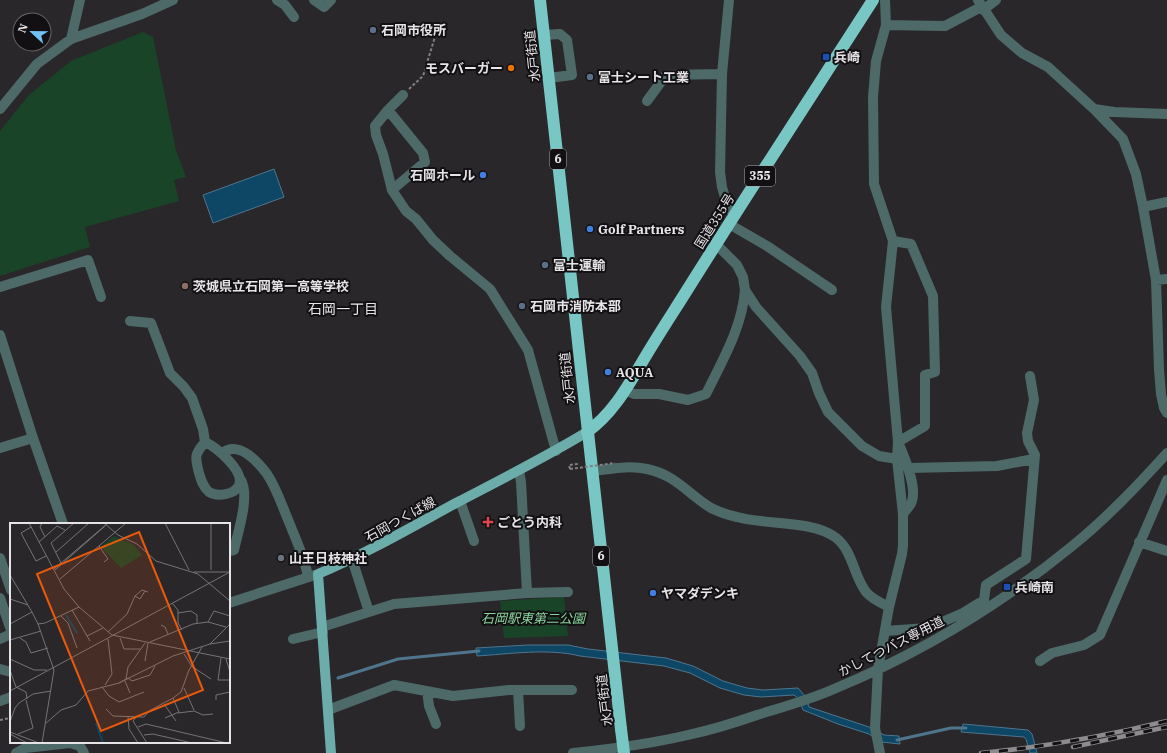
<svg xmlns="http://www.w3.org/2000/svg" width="1167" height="753" font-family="'IBM Plex Serif','Noto Sans JP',serif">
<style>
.green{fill:#194427}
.water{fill:#0e4666;stroke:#4f758d}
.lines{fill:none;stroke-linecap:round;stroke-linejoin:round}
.stream{stroke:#4f758d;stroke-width:3}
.path{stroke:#827f82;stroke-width:2;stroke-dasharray:3 2;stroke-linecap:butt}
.minor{stroke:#4d6a69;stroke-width:10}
.major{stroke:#6cacab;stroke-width:10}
.highway{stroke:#78c7c4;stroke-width:12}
.rail-casing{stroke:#8e8b8e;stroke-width:4.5}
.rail{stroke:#121012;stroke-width:3;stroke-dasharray:9;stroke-linecap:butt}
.path-bridge{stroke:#827f82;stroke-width:2;stroke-dasharray:3 2;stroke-linecap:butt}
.highway-bridge{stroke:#78c7c4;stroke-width:12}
.service-dot{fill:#5c6f8a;stroke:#121012;stroke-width:1.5}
.transit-dot{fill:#1a4fb4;stroke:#121012;stroke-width:1.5}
.food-dot{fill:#e8710a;stroke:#121012;stroke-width:1.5}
.shop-dot{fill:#3f7fe0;stroke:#121012;stroke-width:1.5}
.education-dot{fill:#8d6e63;stroke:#121012;stroke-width:1.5}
.health-dot{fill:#e0444e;stroke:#121012;stroke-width:1.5}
.worship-dot{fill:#6b7280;stroke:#121012;stroke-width:1.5}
.labels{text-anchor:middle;stroke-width:4;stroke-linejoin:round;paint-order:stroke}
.shield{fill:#121012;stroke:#a7a4a7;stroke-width:1}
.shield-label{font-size:12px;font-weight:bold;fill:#e7e4e7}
.poi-label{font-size:13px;font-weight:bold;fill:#e7e4e7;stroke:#121012;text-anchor:start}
.street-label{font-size:13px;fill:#e7e4e7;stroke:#121012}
.park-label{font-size:13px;font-style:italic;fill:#89d39c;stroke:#121012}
.neighbourhood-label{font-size:14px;fill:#e7e4e7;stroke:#121012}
.inset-river{fill:none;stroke:#0e4666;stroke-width:2}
.inset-road{fill:none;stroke:#767376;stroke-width:1}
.view{fill:#e8590c;fill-opacity:0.15;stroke:#e8590c;stroke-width:2}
.inset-edge{fill:none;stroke:#e7e4e7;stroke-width:2}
</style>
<rect width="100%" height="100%" fill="#2a272b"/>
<path class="green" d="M 143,32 L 153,37 L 176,150 L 186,177 L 174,180 L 179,201 L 85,227 L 90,247 L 0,276 L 0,131 L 29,95 L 71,61 Z
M 564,597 L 568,636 L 504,638 L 500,601 Z"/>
<path class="water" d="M 274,169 L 284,197 L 213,223 L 203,195 Z
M 528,645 L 568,645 L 588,649 L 666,658 L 693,666 L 723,681 L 747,688 L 763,690 L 798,688 L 805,696 L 809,707 L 872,728 L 884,735 L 899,736 L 900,744 L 881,742 L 869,734 L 838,724 L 803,710 L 799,699 L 794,695 L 761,697 L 744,695 L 720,688 L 690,673 L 664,666 L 580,656 C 548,648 509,654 477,656 L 476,648 Z
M 963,724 L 1028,730 L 1032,734 L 1037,753 L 1030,753 L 1026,739 L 1024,737 L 961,732 Z"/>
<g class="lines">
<path class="stream" d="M 338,678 L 398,659 L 479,651
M 897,740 L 951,728 L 966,728"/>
<path class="path" d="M 409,89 L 423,76 L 438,27 L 442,23
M 570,469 L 569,465 L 578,464
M 0,720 L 11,718"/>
<path class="minor" d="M 277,0 L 285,5 L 294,17
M 314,0 L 324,7 L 331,0
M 729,0 L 722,74 L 720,172 L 722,187 L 728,208 L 735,213
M 978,0 L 1001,35 L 1022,53 L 1048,67 L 1094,109 L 1123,139 L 1136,174 L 1143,207 L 1156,280 L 1159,369 L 1161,394 L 1164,408 L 1167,413
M 983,10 L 996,0
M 886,25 L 945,26 L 981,7
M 544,35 L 560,34 L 567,40 L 572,75 L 549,78
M 71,39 L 80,0
M 403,95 L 388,110 L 423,153 L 425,162 L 392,190 L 406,211 L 416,219 L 433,240 L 450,256 L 490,289 L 528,350 L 556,451
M 647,101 L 666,75 L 722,74
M 0,109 L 37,64 L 71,39 L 142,14 L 173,0
M 1094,109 L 1114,112 L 1167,114
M 388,110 L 375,126 L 376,135 L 383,154 L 392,190
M 1143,207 L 1167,202
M 729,224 L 767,246 L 832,290
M 893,241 L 911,244 L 933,296 L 935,372 L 925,375 L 925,426 L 898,442 C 904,456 917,486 912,501 C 911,505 906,510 903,514
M 716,244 L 737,265 L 743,277 L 745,290 L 756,307 L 800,356 L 812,373 L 819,393 L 828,412 L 862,446 L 879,456 L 897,459
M 1156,280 L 1167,279
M 0,287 L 88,260 L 101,297
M 130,321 L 151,323 L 170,373 L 184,387 L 192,398 L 203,429 L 205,442 C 216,447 245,471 239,485 C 235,495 217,497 209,492 C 203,487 201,480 199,473 C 195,457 194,455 205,442
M 0,335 L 33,438 L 63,524
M 625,390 L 634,394 L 659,394 L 688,400 L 706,394 C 722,361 742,328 745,290
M 0,448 L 33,438
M 222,453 C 239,440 258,462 267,474 C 277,489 282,506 289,522 C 296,540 305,558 308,577
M 909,468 L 997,466 L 1034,459
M 519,471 L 521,482 L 527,593
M 592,471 C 610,469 629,465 647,469 C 676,475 688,494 711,508 C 719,512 728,515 737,517 C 765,525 811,520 835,537 C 853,550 853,575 866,592 C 872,599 881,603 889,607
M 460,501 L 474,541
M 1139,542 L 1167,551
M 229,551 L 234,550 C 238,532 250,496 241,480
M 0,558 L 11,590
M 352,559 L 369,612
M 0,598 L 11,630
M 229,603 L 315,575
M 322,627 L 394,604 L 527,593 L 568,592
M 885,631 L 928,628 L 963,613 L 984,600 L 986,585 L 1026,559 L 1035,455 L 1028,441 L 1027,433 L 1034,400 L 1030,376
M 0,639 L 11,634
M 293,639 L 323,632
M 1040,661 L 1052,653 L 1084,645 L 1100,635 L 1167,480
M 0,669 L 11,672
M 518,690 L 520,726
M 427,691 L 429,706 L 436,724
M 0,701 L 11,697
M 328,710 L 394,685 L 453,696 L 509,690 L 572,690
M 16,753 L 25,748 L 70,743 L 80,746 L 84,753
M 573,753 C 611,749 650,744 688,735 C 711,730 734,723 757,715 C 783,707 809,700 834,689 C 920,653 1000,605 1071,547 C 1106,519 1137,486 1167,453
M 880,753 L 875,728 L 878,669 L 889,607 L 902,554 L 903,546 L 903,514 L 897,459 L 898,442 L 886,307 L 893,241 L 874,184 L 873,97 L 876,61 L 886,25 L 885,0"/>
<path class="major" d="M 331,753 L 318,574 C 365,554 410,528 456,503 C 500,480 544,458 587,432"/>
<path class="highway" d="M 540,0 L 621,729
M 587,432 C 615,412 630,382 647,354 C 659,334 672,314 684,295 C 746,196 810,98 873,0"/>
<g class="rail-casing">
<path id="rail" d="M 1073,747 L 1167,727
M 981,753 C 1044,747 1106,736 1167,721"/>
</g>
<use href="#rail" class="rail"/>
<path class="path-bridge" d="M 570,469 L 615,463"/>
<path class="highway-bridge" d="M 621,729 L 624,753"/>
</g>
<g class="service-dot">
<circle cx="373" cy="30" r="4"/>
<circle cx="590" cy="77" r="4"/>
<circle cx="545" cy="265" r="4"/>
<circle cx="522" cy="306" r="4"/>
</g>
<g class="transit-dot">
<rect x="822" y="53" width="8" height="8" rx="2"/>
<rect x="1003" y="583" width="8" height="8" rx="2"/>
</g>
<circle class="food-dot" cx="511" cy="68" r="4"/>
<g class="shop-dot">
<circle cx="483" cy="175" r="4"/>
<circle cx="590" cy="229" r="4"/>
<circle cx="608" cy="372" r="4"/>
<circle cx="653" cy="593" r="4"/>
</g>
<circle class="education-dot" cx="185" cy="286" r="4"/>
<path class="health-dot" d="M486 516h4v4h4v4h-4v4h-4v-4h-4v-4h4z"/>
<circle class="worship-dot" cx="281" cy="558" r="4"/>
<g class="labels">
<g class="shield">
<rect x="550" y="149" width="16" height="20" rx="3"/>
<rect x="745" y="166" width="30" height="20" rx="3"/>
<rect x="593" y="546" width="16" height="20" rx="3"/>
</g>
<g class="shield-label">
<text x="558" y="163">6</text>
<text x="760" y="180">355</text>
<text x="601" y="560">6</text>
</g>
<g class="poi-label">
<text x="381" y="35">石岡市役所</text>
<text x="834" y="62">兵崎</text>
<text x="503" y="73" text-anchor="end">モスバーガー</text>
<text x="598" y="82">富士シート工業</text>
<text x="475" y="180" text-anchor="end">石岡ホール</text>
<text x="598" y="234">Golf Partners</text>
<text x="553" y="270">富士運輸</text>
<text x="193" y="291">茨城県立石岡第一高等学校</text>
<text x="530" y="311">石岡市消防本部</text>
<text x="616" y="377">AQUA</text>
<text x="497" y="527">ごとう内科</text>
<text x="289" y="563">山王日枝神社</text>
<text x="1015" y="592">兵崎南</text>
<text x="661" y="598">ヤマダデンキ</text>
</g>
<g class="street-label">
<text transform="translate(532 56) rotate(-96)" y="5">水戸街道</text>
<text transform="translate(714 221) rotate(-58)" y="5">国道355号</text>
<text transform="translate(567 378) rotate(-96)" y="5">水戸街道</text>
<text transform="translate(400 519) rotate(-29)" y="5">石岡つくば線</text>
<text transform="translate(891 646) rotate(-27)" y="5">かしてつバス専用道</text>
<text transform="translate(604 700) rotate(-97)" y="5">水戸街道</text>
</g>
<g class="park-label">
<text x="533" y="623">石岡駅東第二公園</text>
</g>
<g class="neighbourhood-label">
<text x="343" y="314">石岡一丁目</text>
</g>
</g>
<g transform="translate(10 523)">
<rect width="220" height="220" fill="#2a272b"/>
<path d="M 104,13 L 124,22 L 132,32 L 111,45 L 91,24 Z" fill="#194427"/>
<path class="inset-river" d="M 56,92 L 67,110M 86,200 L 93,220"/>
<path class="inset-road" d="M 19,0 L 54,66 L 69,84M 32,0 L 30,4 L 35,14M 94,0 L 108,12 L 127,21 L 146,38 L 188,51 L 220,78M 155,0 L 179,47M 21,4 L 11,10 L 26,38 L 36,33M 29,19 L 47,3 L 55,7M 89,23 L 98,36 L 94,39M 46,29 L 79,0M 51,40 L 41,20 L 64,0M 44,46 L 98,0M 45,47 L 95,3M 201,47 L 201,0M 184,49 L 220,49M 0,52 L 22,89M 50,56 L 116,0M 125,73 L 132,67 L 135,68M 0,76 L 18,82M 162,80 L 168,87 L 168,100 L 172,107M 62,87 L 80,118M 168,90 L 181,88 L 187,92 L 187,100M 51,93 L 58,100 L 67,125M 198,99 L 204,88 L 220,93M 0,101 L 22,89 L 28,101 L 35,100 L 69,84 L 102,112M 28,101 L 44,147 L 32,220M 151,102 L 155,104 L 158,111M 98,109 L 117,91 L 125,73 L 130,76 L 135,68 L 138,69M 102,112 L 220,136M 77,113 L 93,105M 10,115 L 16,119 L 21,130 L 38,125M 110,115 L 114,126 L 130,126M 0,117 L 31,108M 140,119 L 183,101 L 198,99 L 216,104M 200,121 L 220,101M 174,131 L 181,142M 211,135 L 208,157 L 220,157M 0,136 L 24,147 L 37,147M 216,136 L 220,149M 135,138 L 138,120M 181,143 L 201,156M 0,147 L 6,164 L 16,169 L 17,176M 116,156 L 118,144 L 135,120M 115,158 L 120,170M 109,160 L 118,155 L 122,158 L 140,152 L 145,143M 95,162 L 102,151 L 98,116M 92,164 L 99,173 L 109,179 L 134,169M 174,165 L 184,187M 0,168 L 220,49M 206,177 L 206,172 L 220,169M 154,181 L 166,198M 96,186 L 103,193 L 134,194 L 139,188 L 163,175 L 171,169 L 179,147 L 192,124M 168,190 L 184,188 L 193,192 L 203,191M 118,193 L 119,206 L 128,220M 127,193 L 123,198 L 137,220M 155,195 L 169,189 L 163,175M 0,199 L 5,185 L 9,180 L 23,171 L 41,168M 35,201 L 51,187 L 66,182 L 78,168 L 109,160 L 163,133 L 200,121 L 220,118M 128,204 L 136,201 L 217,220M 0,209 L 29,220M 0,211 L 17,220M 8,211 L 23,205 L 16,177M 134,212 L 143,211 L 182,220"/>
<path class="view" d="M 129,9 L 193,167 L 91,208 L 27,51 Z"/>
<rect width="220" height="220" class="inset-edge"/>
</g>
<g transform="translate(32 32) rotate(292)"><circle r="19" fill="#121012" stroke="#676567"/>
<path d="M0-3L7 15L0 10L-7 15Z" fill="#72c1f5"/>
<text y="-6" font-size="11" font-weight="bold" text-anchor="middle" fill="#e7e4e7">N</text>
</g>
</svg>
